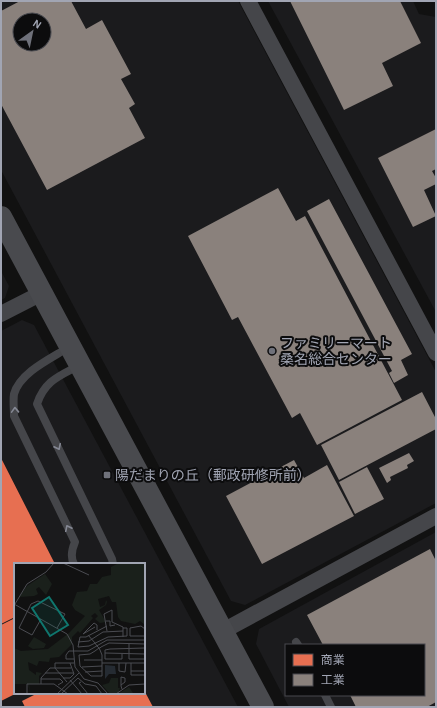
<svg xmlns="http://www.w3.org/2000/svg" width="437" height="708" font-family="'Alegreya Sans','Noto Sans JP',sans-serif">
<style>
.built{fill:#1b1b1d;fill-rule:evenodd}
.shops{fill:#e76f51}
.industry{fill:#8a817c;fill-rule:evenodd}
.lines{fill:none;stroke-linecap:round;stroke-linejoin:round}
.lane{stroke:#45464a;stroke-width:8}
.street{stroke:#45464a;stroke-width:16}
.secondary{stroke:#494a4e;stroke-width:22}
.oneway{stroke:#858894}
.poi-dot{fill:#6f717a;stroke:#0c0c0d;stroke-width:1.5}
.labels{text-anchor:middle;stroke-width:4;stroke-linejoin:round;paint-order:stroke}
.poi-label{font-size:14px;fill:#a1a5b3;stroke:#0c0c0d;text-anchor:start}
.inset-road{fill:none;stroke:#4b4c52;stroke-width:1}
.view{fill:#0f766e;fill-opacity:0.15;stroke:#0f766e;stroke-width:2}
.inset-edge{fill:none;stroke:#a1a5b3;stroke-width:2}
</style>
<rect width="100%" height="100%" fill="#111"/>
<path class="built" d="M 1,1 L 238,1 L 436,372 L 436,503 L 245,605 L 231,601 L 1,170 ZM 20,20 L 44,20 L 44,44 L 20,44 Z
M 268,1 L 413,1 L 419,14 L 436,17 L 436,312 Z
M 1,271 L 9,286 L 5,298 L 1,300 Z
M 22,320 L 34,325 L 238,707 L 1,707 L 1,331 ZM 15,564 L 144,564 L 144,693 L 15,693 Z
M 436,532 L 436,707 L 289,707 L 256,644 L 259,629 ZM 286,645 L 424,645 L 424,695 L 286,695 Z"/>
<path class="shops" d="M 1,458 L 55,564 L 15,564 L 15,617 L 1,624 Z
M 15,618 L 15,694 L 1,701 L 1,625 Z
M 144,690 L 153,707 L 25,707 L 22,701 L 38,693 L 144,693 Z"/>
<path class="industry" d="M 20,1 L 71,1 L 86,29 L 102,20 L 131,74 L 121,79 L 135,104 L 129,108 L 145,138 L 47,190 L 1,104 L 1,11 ZM 20,20 L 44,20 L 44,44 L 20,44 Z
M 290,1 L 400,1 L 421,43 L 382,63 L 393,86 L 344,110 Z
M 436,129 L 436,169 L 432,171 L 436,178 L 436,184 L 424,190 L 436,216 L 413,227 L 378,158 Z
M 278,188 L 296,221 L 305,216 L 402,400 L 317,445 L 300,413 L 292,418 L 238,317 L 232,320 L 188,236 Z
M 329,199 L 412,354 L 401,360 L 408,375 L 394,383 L 389,373 L 392,371 L 307,211 Z
M 422,392 L 436,419 L 436,429 L 339,480 L 321,445 Z
M 409,453 L 414,461 L 407,465 L 408,468 L 390,477 L 391,480 L 387,483 L 379,468 Z
M 294,460 L 304,478 L 327,465 L 354,516 L 262,564 L 226,496 Z
M 367,467 L 384,499 L 355,514 L 339,482 Z
M 430,549 L 436,561 L 436,702 L 427,707 L 356,707 L 350,695 L 424,695 L 424,645 L 323,645 L 307,615 Z"/>
<g class="lines">
<path class="lane" d="M 69,347 C 52,358 20,372 14,394 C 13,400 14,409 14,416 L 75,542 C 72,549 70,557 74,564
M 80,365 C 60,376 45,380 37,404 L 112,559 L 113,564
M 296,642 L 298,645
M 325,695 L 331,707"/>
<path class="street" d="M 248,1 L 436,353
M 1,314 L 42,293
M 223,631 L 436,516"/>
<path class="secondary" d="M 1,217 L 263,707"/>
</g>
<defs><path id="oneway-chevron" d="M-2-3.5L2.5 0L-2 3.5" fill="none" stroke-width="1.6" stroke-linecap="round" stroke-linejoin="round"/></defs>
<g class="oneway">
<use href="#oneway-chevron" transform="translate(15 410) rotate(-92)"/>
<use href="#oneway-chevron" transform="translate(58 447) rotate(64)"/>
<use href="#oneway-chevron" transform="translate(68 528) rotate(-116)"/>
</g>
<g class="poi-dot">
<circle cx="272" cy="351" r="4"/>
<rect x="103" y="471" width="8" height="8" rx="2"/>
</g>
<g class="labels">
<g class="poi-label">
<text x="280" y="348">ファミリーマート<tspan x="280" dy="16">桑名総合センター</tspan></text>
<text x="115" y="480">陽だまりの丘（郵政研修所前）</text>
</g>
</g>
<g transform="translate(14 563)">
<rect width="131" height="131" fill="#111"/>
<path d="M 105,0 L 131,0 L 131,62 L 126,58 L 121,61 L 107,58 L 104,54 L 102,39 L 98,39 L 95,33 L 84,36 L 86,44 L 91,42 L 92,37 L 93,39 L 92,42 L 85,47 L 92,59 L 86,60 L 81,56 L 84,53 L 81,50 L 77,53 L 79,55 L 66,70 L 64,68 L 58,74 L 58,81 L 45,94 L 36,95 L 35,99 L 25,98 L 23,103 L 14,99 L 15,107 L 22,112 L 22,109 L 28,110 L 25,113 L 25,121 L 15,121 L 16,130 L 14,121 L 0,121 L 0,85 L 7,88 L 34,86 L 55,70 L 71,53 L 61,47 L 58,42 L 63,29 L 73,28 L 76,21 L 83,21 L 88,14 L 97,12 L 97,4 ZM 31,11 L 38,21 L 32,32 L 25,24 L 22,26 L 24,31 L 20,33 L 5,34 L 13,23 ZM 20,74 L 32,81 L 30,85 L 19,86 L 14,83 ZM 97,115 L 104,115 L 104,125 L 106,125 L 104,131 L 115,124 L 119,130 L 118,131 L 96,131 L 88,122 L 95,120 Z" fill="#1a201b"/>
<path d="M 91,102 L 101,103 L 102,111 L 95,111 L 91,116 Z" fill="#252b32"/>
<path class="inset-road" d="M 49,0 L 75,12M 0,41 L 53,71 L 59,82 L 61,104 L 70,116 L 84,120 L 94,131M 1,41 L 13,21 L 32,9 L 40,0M 27,56 L 18,72 L 5,65 L 17,41 L 24,38 L 51,51 L 43,65M 92,58 L 96,58 L 96,63 L 101,62M 93,63 L 72,74 L 66,74 L 64,84 L 75,83 L 94,74 L 113,73 L 113,65 L 109,65M 81,64 L 69,71 L 80,60 L 83,62 L 83,67M 131,66 L 127,63 L 116,65 L 116,73 L 131,73M 93,68 L 90,51 L 98,47 L 98,59 L 109,64 L 109,74M 74,72 L 81,80 L 83,83 L 85,85 L 86,87 L 88,92 L 88,113 L 77,113 L 66,103 L 65,92 L 76,91 L 81,88 L 85,85 L 86,85 L 87,84 L 95,80 L 131,81M 64,79 L 75,78 L 89,69 L 109,68M 115,80 L 115,96 L 131,96M 91,90 L 131,91M 108,91 L 108,96 L 91,96 L 91,87 L 96,86 L 131,85M 60,96 L 52,96 L 52,92 L 55,88 L 74,88 L 93,77 L 131,77M 70,97 L 88,97M 88,100 L 131,100M 105,100 L 105,108 L 111,109 L 112,100M 117,100 L 117,112 L 131,112M 68,104 L 88,103M 41,105 L 53,119M 41,105 L 57,105M 117,108 L 131,108M 71,109 L 88,108M 31,110 L 60,110M 49,115 L 56,115 L 60,111 L 56,100M 27,116 L 46,116 L 49,119 L 44,122M 56,117 L 68,131M 67,119 L 65,120 L 74,131M 27,121 L 27,115 L 36,105 L 41,105 L 41,100 L 60,100M 107,122 L 111,119 L 111,115 L 107,114 L 107,123 L 108,126M 13,131 L 13,121 L 40,121 L 54,131M 43,131 L 65,110M 47,131 L 64,115 L 71,121 L 82,123 L 88,131M 102,131 L 115,122 L 131,121"/>
<path class="view" d="M 35,34 L 54,62 L 36,73 L 18,45 Z"/>
<rect width="131" height="131" class="inset-edge"/>
</g>
<rect width="437" height="708" fill="none" stroke="#a1a5b3" stroke-width="4"/>
<rect x="285" y="644" width="140" height="52" fill="#0c0c0d" stroke="#48494f"/>
<rect x="293" y="654" width="20" height="12" fill="#e76f51" stroke="#48494f"/>
<text x="321" y="664" font-size="12" fill="#a1a5b3">商業</text>
<rect x="293" y="674" width="20" height="12" fill="#8a817c" stroke="#48494f"/>
<text x="321" y="684" font-size="12" fill="#a1a5b3">工業</text>
<g transform="translate(32 32) rotate(33)"><circle r="19" fill="#0c0c0d" stroke="#48494f"/>
<path d="M0-3L7 15L0 10L-7 15Z" fill="#6f717a"/>
<text y="-6" font-size="11" font-weight="bold" text-anchor="middle" fill="#a1a5b3">N</text>
</g>
</svg>
